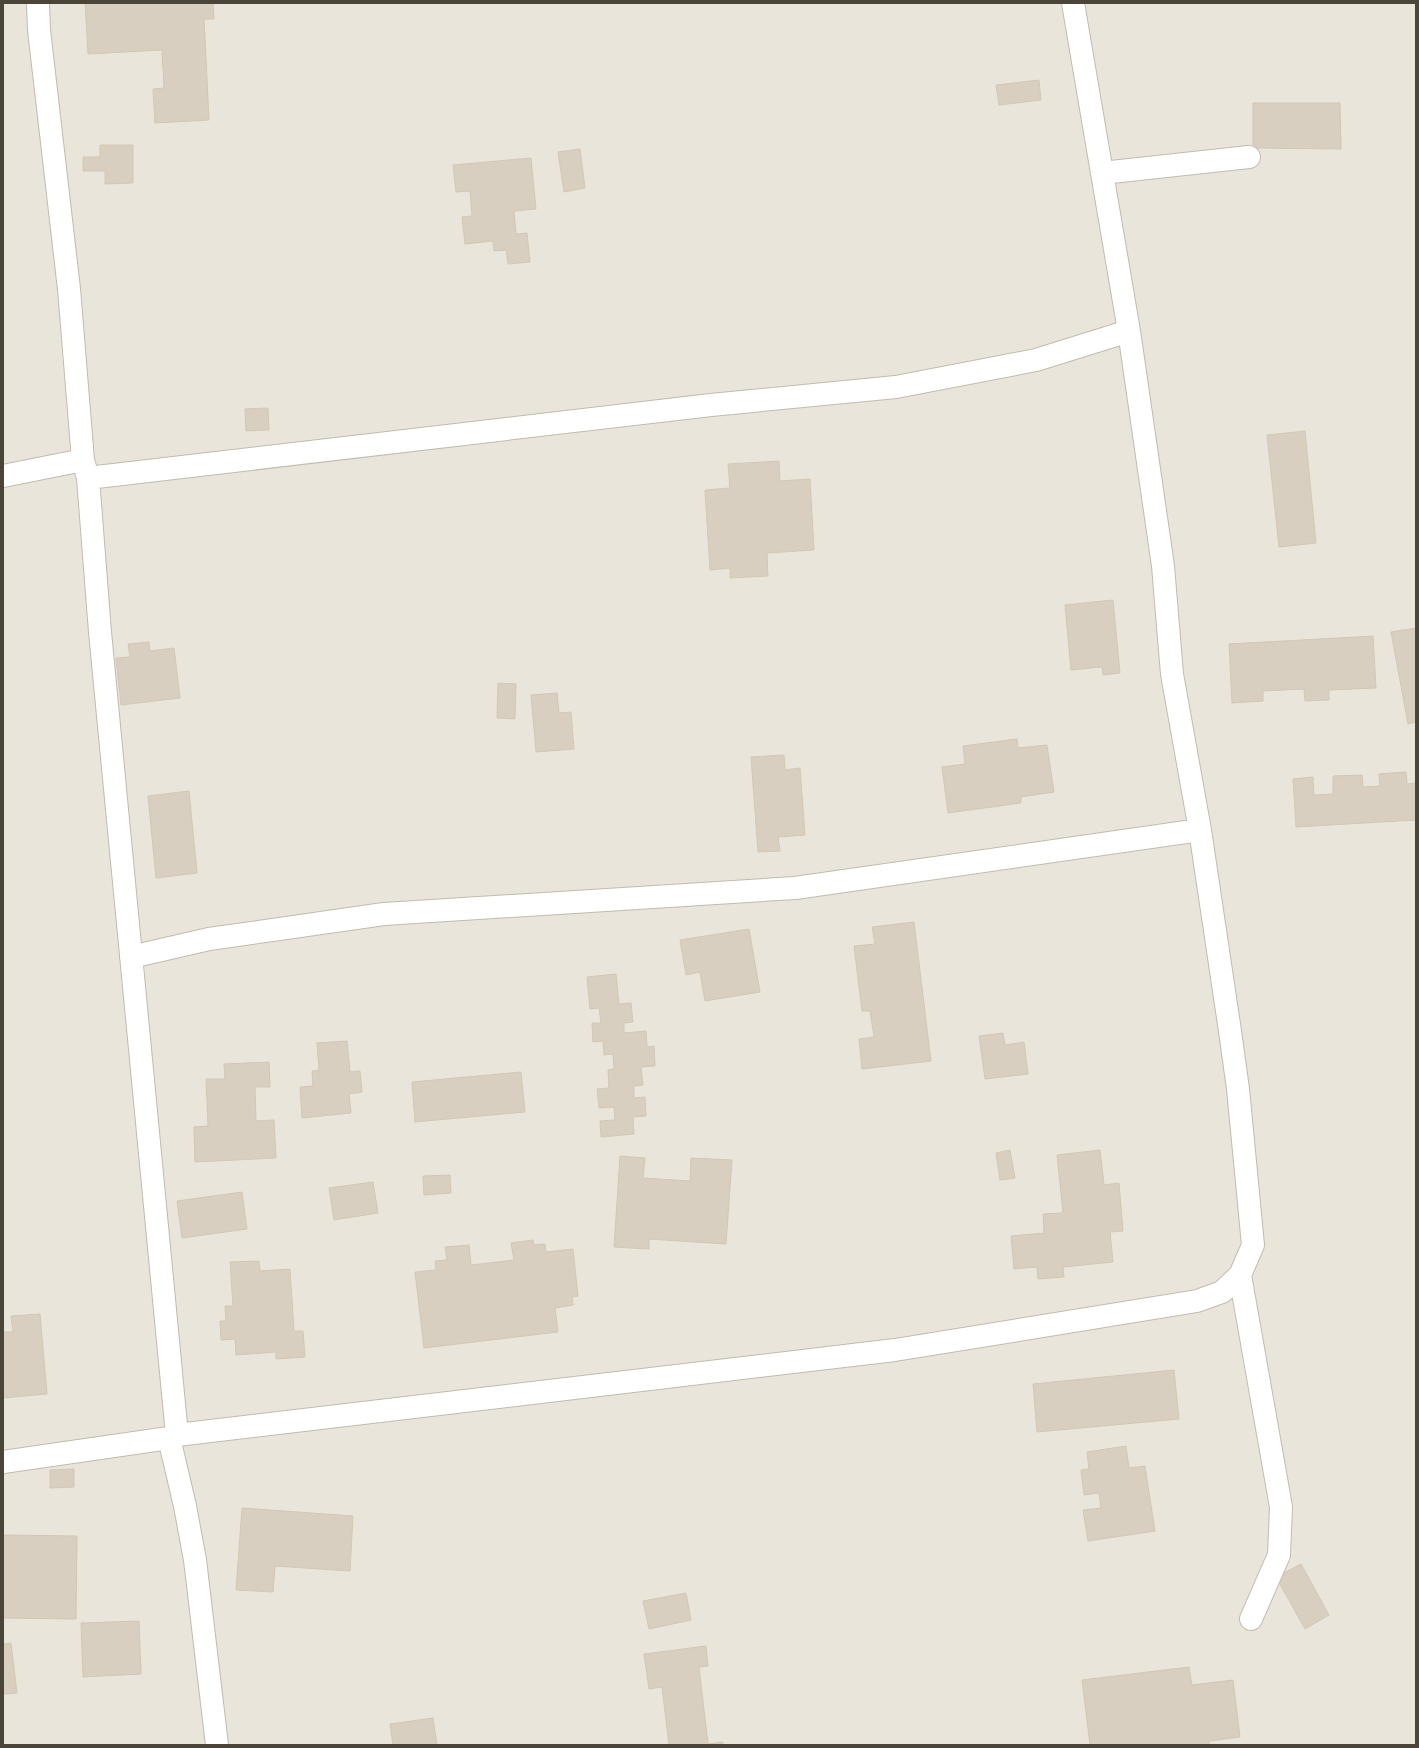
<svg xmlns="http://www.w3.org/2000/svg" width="1419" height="1748" font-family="'Golos Text',sans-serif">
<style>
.residential{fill:#eae5da}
.building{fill:#d8cfc1;stroke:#d3c7b4}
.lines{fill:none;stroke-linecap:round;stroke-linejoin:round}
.minor-casing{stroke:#c2bbae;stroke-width:24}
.minor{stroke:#fff;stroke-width:22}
</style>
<rect width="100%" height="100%" fill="#f6f3ec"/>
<path class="residential" d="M 3,3 L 1416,3 L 1416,1745 L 3,1745 Z"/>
<path class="building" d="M 85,3 L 213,3 L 214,19 L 204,19 L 209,120 L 155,123 L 153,89 L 164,88 L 162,50 L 88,54 Z
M 1039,80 L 1041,100 L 999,105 L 996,85 Z
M 1253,103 L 1340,103 L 1341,149 L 1253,148 Z
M 100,145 L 133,145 L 133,183 L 105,184 L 105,171 L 83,171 L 83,157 L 100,157 Z
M 580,149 L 585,188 L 564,192 L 558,152 Z
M 531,158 L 536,209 L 514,211 L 516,234 L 527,233 L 530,262 L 508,264 L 506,250 L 494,251 L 493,241 L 465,244 L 462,217 L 472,216 L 470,191 L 456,192 L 453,165 Z
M 268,408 L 269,430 L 246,431 L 245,409 Z
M 1305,431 L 1316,543 L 1279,547 L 1267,435 Z
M 779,461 L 780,481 L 810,479 L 814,550 L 767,553 L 768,576 L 730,578 L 730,568 L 710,570 L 705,490 L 730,488 L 728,464 Z
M 1113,600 L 1120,673 L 1103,675 L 1102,667 L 1071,670 L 1065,605 Z
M 1416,628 L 1416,722 L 1408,724 L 1391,632 Z
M 1373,636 L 1376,688 L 1329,690 L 1329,700 L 1305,701 L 1304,689 L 1263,691 L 1263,701 L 1232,703 L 1229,644 Z
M 149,642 L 150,651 L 174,648 L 180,698 L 121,705 L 116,658 L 130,657 L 128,644 Z
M 498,683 L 516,684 L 515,719 L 497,718 Z
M 557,693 L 559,713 L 571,712 L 574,749 L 536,752 L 531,695 Z
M 1017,739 L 1018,748 L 1047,745 L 1054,792 L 1021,797 L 1021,803 L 948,813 L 942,767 L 965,764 L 963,746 Z
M 784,755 L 785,770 L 800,768 L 805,835 L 778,837 L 780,851 L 758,852 L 751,757 Z
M 1406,772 L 1407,784 L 1416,783 L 1416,820 L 1296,827 L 1293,779 L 1313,777 L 1314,795 L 1333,794 L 1333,776 L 1362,775 L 1363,787 L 1380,786 L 1379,774 Z
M 189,791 L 197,873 L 156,878 L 148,796 Z
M 914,922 L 931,1061 L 862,1069 L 859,1039 L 874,1037 L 870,1011 L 862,1011 L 854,946 L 875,944 L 872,927 Z
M 749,929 L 760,992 L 705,1001 L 700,972 L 686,975 L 680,940 Z
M 616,974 L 619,1004 L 631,1003 L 633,1022 L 624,1023 L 624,1033 L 646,1031 L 647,1047 L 654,1046 L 655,1066 L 641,1067 L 643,1085 L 634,1086 L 634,1098 L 645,1097 L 646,1116 L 633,1117 L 634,1134 L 601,1137 L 600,1121 L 615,1120 L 614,1107 L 599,1108 L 597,1089 L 609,1088 L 608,1070 L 614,1069 L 613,1054 L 604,1055 L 603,1041 L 593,1042 L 592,1023 L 601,1023 L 599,1008 L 590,1009 L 587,977 Z
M 1003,1033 L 1005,1045 L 1024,1042 L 1028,1074 L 985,1079 L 979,1036 Z
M 347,1041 L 350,1072 L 360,1071 L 362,1092 L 349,1094 L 351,1113 L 302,1118 L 300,1087 L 313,1086 L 312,1071 L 319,1070 L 317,1043 Z
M 269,1062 L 270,1087 L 255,1087 L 256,1121 L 274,1120 L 276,1158 L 195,1162 L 194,1127 L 208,1126 L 206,1079 L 225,1079 L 224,1064 Z
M 521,1072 L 525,1112 L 415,1122 L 412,1082 Z
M 1010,1150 L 1015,1178 L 1000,1180 L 996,1153 Z
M 1100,1150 L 1104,1185 L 1119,1183 L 1123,1231 L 1110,1232 L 1113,1262 L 1063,1267 L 1064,1277 L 1038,1279 L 1037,1267 L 1014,1269 L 1011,1236 L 1044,1233 L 1043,1214 L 1063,1213 L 1057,1155 Z
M 620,1156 L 645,1158 L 643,1178 L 690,1181 L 691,1158 L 732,1160 L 726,1244 L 649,1239 L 649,1249 L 614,1247 Z
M 450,1175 L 451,1193 L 424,1195 L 423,1176 Z
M 373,1182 L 378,1213 L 334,1220 L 329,1188 Z
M 242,1192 L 247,1229 L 182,1238 L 177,1201 Z
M 533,1240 L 534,1245 L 545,1244 L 546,1252 L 573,1249 L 578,1296 L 572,1297 L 573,1305 L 555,1308 L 558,1332 L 424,1348 L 415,1272 L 436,1270 L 435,1261 L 447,1260 L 445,1247 L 469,1245 L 471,1265 L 514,1260 L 511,1243 Z
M 259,1261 L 260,1271 L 290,1269 L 294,1331 L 303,1331 L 305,1357 L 276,1359 L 276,1352 L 236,1355 L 235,1339 L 221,1340 L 220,1321 L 226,1321 L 225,1306 L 233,1306 L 230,1262 Z
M 40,1314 L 47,1394 L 3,1398 L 3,1332 L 13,1332 L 11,1316 Z
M 1174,1370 L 1179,1419 L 1037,1432 L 1033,1384 Z
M 1126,1446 L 1129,1468 L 1145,1466 L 1155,1531 L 1088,1541 L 1083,1510 L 1101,1508 L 1099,1493 L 1084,1495 L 1081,1470 L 1089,1469 L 1087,1452 Z
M 74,1469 L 74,1487 L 50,1488 L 50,1470 Z
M 242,1508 L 353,1516 L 350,1571 L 275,1566 L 273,1592 L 236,1590 Z
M 3,1535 L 77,1536 L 76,1619 L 3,1618 Z
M 1301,1564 L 1329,1615 L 1305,1629 L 1276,1577 Z
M 686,1593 L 691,1620 L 649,1629 L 643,1601 Z
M 139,1621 L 141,1674 L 83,1677 L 81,1623 Z
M 11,1643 L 17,1693 L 3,1694 L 3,1644 Z
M 706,1646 L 708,1666 L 699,1667 L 708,1744 L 723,1742 L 723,1745 L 669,1745 L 662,1687 L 649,1689 L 644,1654 Z
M 1189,1667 L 1192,1685 L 1233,1680 L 1240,1737 L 1209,1741 L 1209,1745 L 1090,1745 L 1082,1680 Z
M 433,1718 L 437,1745 L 393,1745 L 390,1724 Z"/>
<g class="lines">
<g class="minor-casing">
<path id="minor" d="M 38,3 L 39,30 L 69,289 L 83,460 L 88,478 L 100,632 L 177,1435
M 1102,173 L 1249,157
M 3,476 L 83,460
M 88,478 L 711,405 L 896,387 L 1036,360 L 1129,331
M 131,957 L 209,939 L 384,914 L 795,888 L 1200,830
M 1240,1275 L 1281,1507 L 1279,1555 L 1251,1619
M 169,1438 L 185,1506 L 195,1560 L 217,1745
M 3,1462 L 169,1438 L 177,1435 L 895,1350 L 1197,1301 L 1222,1292 L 1240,1275 L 1253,1245 L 1238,1089 L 1230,1031 L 1200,830 L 1172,674 L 1163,566 L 1129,331 L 1073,3"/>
</g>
<use href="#minor" class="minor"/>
</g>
<rect width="1419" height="1748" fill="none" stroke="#4b4439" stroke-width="8"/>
</svg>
